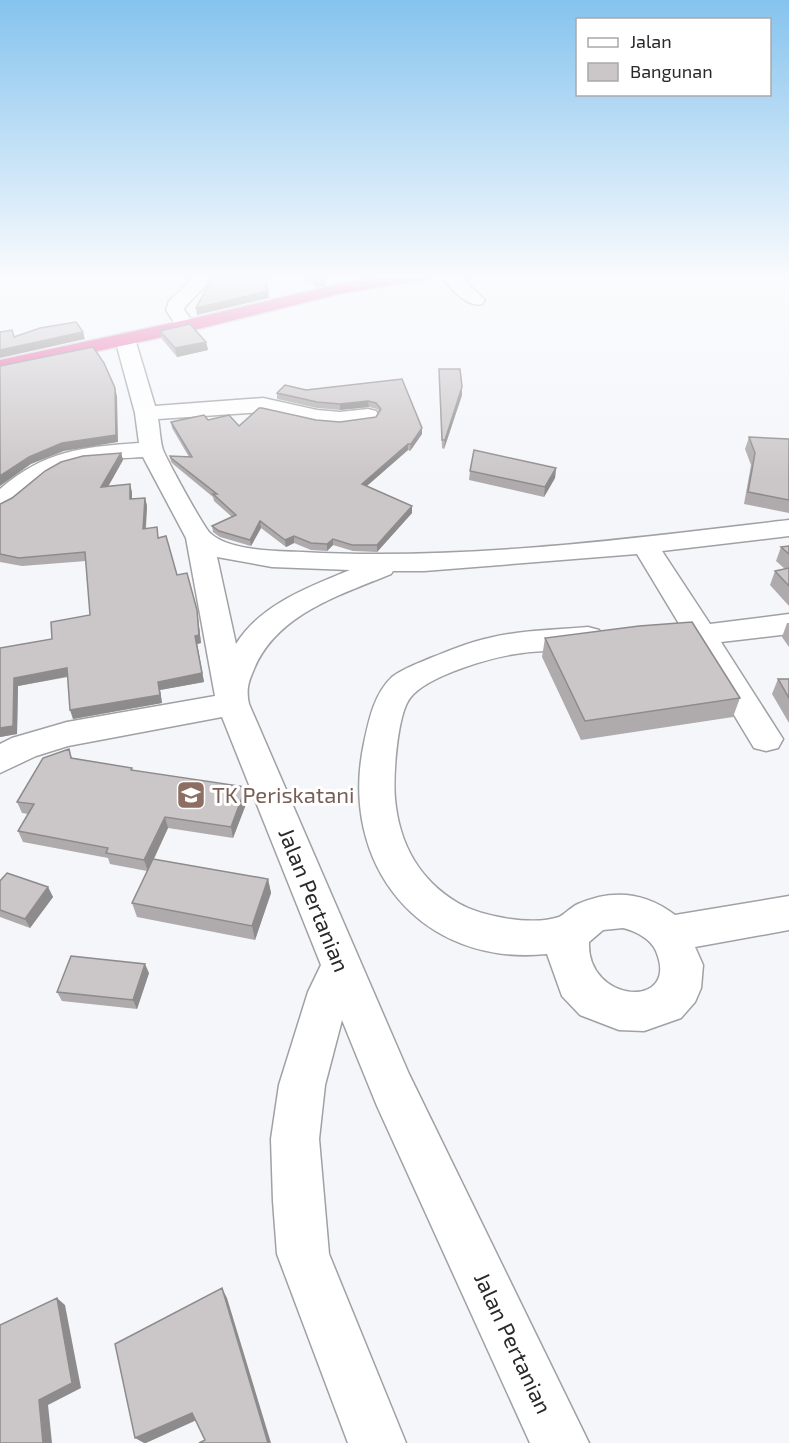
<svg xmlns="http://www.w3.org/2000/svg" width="789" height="1443" font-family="'Exo 2',sans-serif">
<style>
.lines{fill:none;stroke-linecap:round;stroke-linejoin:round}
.minor-casing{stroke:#a0a1a5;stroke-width:3}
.highway-casing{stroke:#d4d4d5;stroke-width:3}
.minor{fill:#fff;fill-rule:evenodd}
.highway{fill:#e767a9;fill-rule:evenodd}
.wall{fill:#afaaac}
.shaded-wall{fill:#8e8b8c}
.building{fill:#cbc6c8;stroke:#8e8b8c;stroke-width:1.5}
.labels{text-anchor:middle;stroke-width:6;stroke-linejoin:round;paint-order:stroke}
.education-label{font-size:22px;fill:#785e54;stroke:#fff;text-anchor:start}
.street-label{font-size:22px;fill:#29292b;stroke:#fff}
</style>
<rect width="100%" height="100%" fill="#f4f6fa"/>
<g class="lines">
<g class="minor-casing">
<path id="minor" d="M 196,276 L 215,276 L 185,307 L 184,310 L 196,326 L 193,330 L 179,330 L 166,310 L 169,301 Z
M 442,276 L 460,276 L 485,300 L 482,304 C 468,308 449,288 442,276 Z
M 125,333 L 132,335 L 135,339 L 155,406 L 263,398 L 317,410 L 340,412 L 368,409 L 376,411 L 379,416 L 376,421 L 340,426 L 317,424 L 263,412 L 158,419 C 160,429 160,441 163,450 C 167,460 204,528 210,533 C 229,551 276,551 302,552 C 464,561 628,539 789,520 L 789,536 L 662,551 L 710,624 L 789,614 L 789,634 L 721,642 L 783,739 L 778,748 L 766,751 L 754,748 L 637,554 L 424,571 L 393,571 L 391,574 C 340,595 277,614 254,669 C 248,683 246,689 249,704 L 409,1074 L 589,1443 L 530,1443 L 377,1106 L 342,1020 L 325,1085 L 319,1139 L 329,1254 L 406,1443 L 348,1443 L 277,1254 L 273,1201 L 271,1139 L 279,1085 L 308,992 L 321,965 L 222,717 L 68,746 L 36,756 L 0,773 L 0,744 L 12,738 L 67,722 L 215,696 L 186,538 L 143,457 C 113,459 80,458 52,473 C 35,484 20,506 0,511 L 0,489 C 44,451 82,447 139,443 L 135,413 L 115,339 L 118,335 ZM 217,557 L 272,567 L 350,570 C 309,587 261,604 236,644 Z
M 588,627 L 599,630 L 603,637 L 599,644 C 574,651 547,650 522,653 C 495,656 427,675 410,698 C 397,715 393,777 395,799 C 399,843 419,880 458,903 C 482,917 533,926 559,917 C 565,914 571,907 578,904 C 612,889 645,892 675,915 L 789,896 L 789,930 L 695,947 L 703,965 L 701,988 L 695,1002 L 681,1018 L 644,1031 L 619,1030 L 580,1015 L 562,996 L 547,954 C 421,967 338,865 364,743 C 369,720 374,694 392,677 C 404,668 419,663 433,657 C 451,650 469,642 489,638 C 521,630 555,630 588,627 ZM 623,928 C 636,931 651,939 656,951 C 681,1010 586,1004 589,942 L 603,930 Z"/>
</g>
<g class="highway-casing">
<path id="highway" d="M 387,276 L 427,276 L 424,280 L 418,281 L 343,293 L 186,332 L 0,372 L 0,360 L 186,320 L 343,283 Z"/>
</g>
<use href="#minor" class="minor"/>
<use href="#highway" class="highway"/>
</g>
<path class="wall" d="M 301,276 L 324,276 L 326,285 L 316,287 Z
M 160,331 L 206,342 L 208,350 L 177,357 L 162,339 Z
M 439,369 L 462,395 L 444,449 L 442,448 Z
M 402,379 L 422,428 L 422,434 L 410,451 L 408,450 L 367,486 L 412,513 L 377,552 L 353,551 L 333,545 L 327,551 L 311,550 L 294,543 L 286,547 L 261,528 L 251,546 L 220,537 L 213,532 L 212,526 L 232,517 L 214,501 L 213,497 L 173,464 L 171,462 L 170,456 L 189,457 L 172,428 L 171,422 L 208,420 L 239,426 L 316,420 L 340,422 L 376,417 L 379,412 L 377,409 L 369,407 L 340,410 L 317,408 L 277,399 L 277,393 Z
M 749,437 L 789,439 L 789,513 L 744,504 L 751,465 L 745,449 Z
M 121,453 L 123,460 L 108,487 L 132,492 L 132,499 L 145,498 L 147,506 L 146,528 L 159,538 L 177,575 L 197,610 L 201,643 L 197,644 L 204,682 L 160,690 L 162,703 L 73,719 L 68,677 L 18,686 L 17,734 L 0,737 L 0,648 L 52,639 L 90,615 L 86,561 L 22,566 L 0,562 L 0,504 Z
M 556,468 L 555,478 L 544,497 L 469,480 L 470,471 Z
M 789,546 L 789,606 L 770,585 L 775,571 L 785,569 L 776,561 L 781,547 Z
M 787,623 L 789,623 L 789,647 L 782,637 Z
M 545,638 L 740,698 L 733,717 L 581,740 L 542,657 Z
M 778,679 L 789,679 L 789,723 L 772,694 Z
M 69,749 L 72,758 L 132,768 L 133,771 L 248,799 L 233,838 L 168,828 L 154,859 L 268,879 L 271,893 L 255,940 L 137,917 L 132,903 L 147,871 L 110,864 L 108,858 L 23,842 L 18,831 L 28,814 L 22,813 L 17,802 Z
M 0,881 L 48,887 L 53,897 L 30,928 L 0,917 Z
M 149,973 L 137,1009 L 62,1001 L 57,992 Z"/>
<path class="shaded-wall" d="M 325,279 L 326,285 L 316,287 L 315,281 Z
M 268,291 L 269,298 L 197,315 L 196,308 Z
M 83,332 L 85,339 L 0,358 L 0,350 Z
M 206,342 L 208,350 L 177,357 L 175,348 Z
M 462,387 L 462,395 L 444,449 L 445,440 Z
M 115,388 L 117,396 L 118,442 L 64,451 L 31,464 L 0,486 L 0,476 Z
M 368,401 L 369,407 L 340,410 L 340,404 Z
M 422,428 L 422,434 L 410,451 L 411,444 Z
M 408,444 L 408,450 L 362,490 L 362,484 Z
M 121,453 L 123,460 L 103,495 L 101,487 Z
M 556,468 L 555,478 L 544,497 L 545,487 Z
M 130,484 L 132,492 L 132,507 L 130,499 Z
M 145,498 L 147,506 L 145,537 L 143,529 Z
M 412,506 L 412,513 L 377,552 L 377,545 Z
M 260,521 L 261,528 L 251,546 L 250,540 Z
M 294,536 L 294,543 L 286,547 L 285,540 Z
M 333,539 L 333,545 L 327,551 L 327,544 Z
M 197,610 L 201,643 L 197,644 L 204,682 L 160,690 L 162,703 L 73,719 L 70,710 L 158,682 L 195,636 Z
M 67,668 L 70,676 L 18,686 L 17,734 L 0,737 L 0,728 L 14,678 Z
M 246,787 L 248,799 L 233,838 L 231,827 Z
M 165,817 L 168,828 L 148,871 L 144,860 Z
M 268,879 L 271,893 L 255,940 L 252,926 Z
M 48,887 L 53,897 L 30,928 L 25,919 Z
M 145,964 L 149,973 L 137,1009 L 133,1000 Z
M 222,1288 L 227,1298 L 271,1443 L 268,1443 Z
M 57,1298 L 65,1305 L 81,1388 L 48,1405 L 52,1443 L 43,1443 L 39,1400 Z
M 192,1413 L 199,1419 L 146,1443 L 144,1443 L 135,1438 Z"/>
<path class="building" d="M 211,276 L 265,276 L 268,291 L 196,308 L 210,282 L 210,277 Z
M 308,276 L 324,276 L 325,279 L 315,281 Z
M 76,322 L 83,332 L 0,350 L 0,332 L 12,330 L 14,337 L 40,328 Z
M 190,324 L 206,342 L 175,348 L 160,331 Z
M 93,347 L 104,363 L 115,388 L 116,435 L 62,443 L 29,457 L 0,476 L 0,366 Z
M 439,369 L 460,369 L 462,387 L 445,440 L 442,440 Z
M 402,379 L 422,428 L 411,444 L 408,444 L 362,484 L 412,506 L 377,545 L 352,545 L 333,539 L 327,544 L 311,543 L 294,536 L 285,540 L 260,521 L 250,540 L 219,531 L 212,526 L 236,515 L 213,494 L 217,494 L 171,458 L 170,456 L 192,457 L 171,422 L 204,415 L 208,420 L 229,415 L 239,426 L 259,408 L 262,408 L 316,420 L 340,422 L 376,417 L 381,409 L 376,403 L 368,401 L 340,404 L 317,402 L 277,393 L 285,385 L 306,390 Z
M 749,437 L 789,439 L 789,500 L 748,492 L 755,453 Z
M 474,450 L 556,468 L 545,487 L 470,471 Z
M 121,453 L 101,487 L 130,484 L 130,499 L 145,498 L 143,529 L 157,527 L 158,538 L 166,536 L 177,575 L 187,573 L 197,610 L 199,635 L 195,636 L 202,673 L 158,682 L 160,695 L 70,710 L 67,668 L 14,678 L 13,726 L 0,728 L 0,648 L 52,639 L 51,622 L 90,615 L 85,552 L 19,558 L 0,554 L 0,504 L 12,498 L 45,471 L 61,462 L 83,456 Z
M 789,546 L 789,554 L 781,547 Z
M 789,568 L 789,586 L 775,571 Z
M 692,622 L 740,698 L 585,721 L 545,638 L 639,626 Z
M 778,679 L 789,679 L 789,698 Z
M 69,749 L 71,758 L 132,768 L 131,770 L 246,787 L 231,827 L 165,817 L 144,860 L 106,853 L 108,848 L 18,831 L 34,804 L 17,802 L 43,758 Z
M 153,859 L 268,879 L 252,926 L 132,903 Z
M 7,873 L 48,887 L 25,919 L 0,910 L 0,881 Z
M 71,956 L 145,964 L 133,1000 L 57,992 Z
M 222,1288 L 268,1443 L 199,1443 L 205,1440 L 192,1413 L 135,1438 L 115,1344 Z
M 57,1298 L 72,1383 L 39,1400 L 43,1443 L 0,1443 L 0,1325 Z"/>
<linearGradient id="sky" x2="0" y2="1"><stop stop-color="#85c3ee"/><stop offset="0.58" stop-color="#fafbfd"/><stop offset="1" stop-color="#fafbfd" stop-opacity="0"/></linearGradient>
<rect width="789" height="478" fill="url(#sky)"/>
<defs>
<g id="school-square" transform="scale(1.5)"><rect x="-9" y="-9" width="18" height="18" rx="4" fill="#8d6e63" stroke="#fff"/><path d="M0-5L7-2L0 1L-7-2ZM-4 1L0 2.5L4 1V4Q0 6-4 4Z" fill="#fff"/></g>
</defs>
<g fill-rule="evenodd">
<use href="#school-square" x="191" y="795"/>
</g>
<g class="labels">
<g class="education-label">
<text x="212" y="803">TK Periskatani</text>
</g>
<g class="street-label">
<text transform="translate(314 900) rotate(68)" y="8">Jalan Pertanian</text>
<text transform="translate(513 1343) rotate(65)" y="8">Jalan Pertanian</text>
</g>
</g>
<rect x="576" y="18" width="195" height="78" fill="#ffffff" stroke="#a9a9aa" stroke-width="1.5"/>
<rect x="588" y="38" width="30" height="9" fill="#ffffff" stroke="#a9a9aa" stroke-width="1.5"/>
<text x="630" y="48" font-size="18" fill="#29292b">Jalan</text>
<rect x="588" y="63" width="30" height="18" fill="#cbc6c8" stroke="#a9a9aa" stroke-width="1.5"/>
<text x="630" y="78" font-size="18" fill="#29292b">Bangunan</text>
</svg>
